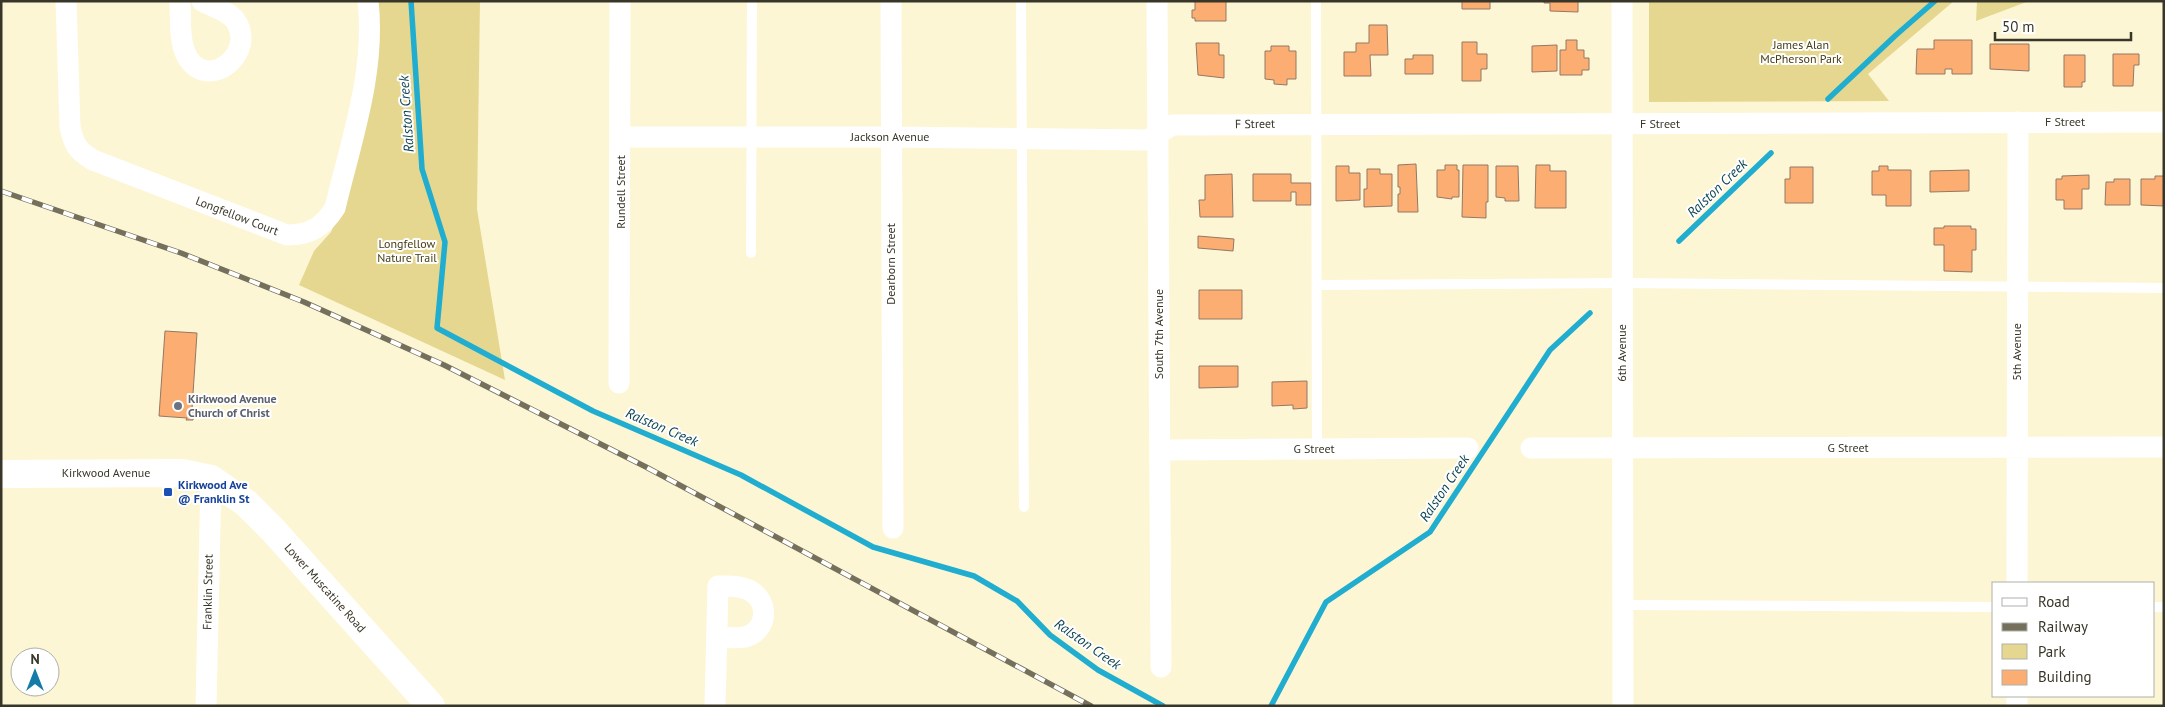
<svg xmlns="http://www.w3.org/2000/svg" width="2165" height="707" font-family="'PT Sans',sans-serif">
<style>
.green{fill:#e6d790}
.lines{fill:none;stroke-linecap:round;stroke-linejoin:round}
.stream{stroke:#20adcf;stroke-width:5.5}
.building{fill:#fcad72;stroke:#947864}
.service{stroke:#fff;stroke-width:10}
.minor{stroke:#fff;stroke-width:21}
.secondary{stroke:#fff;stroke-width:28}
.rail-casing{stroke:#74705c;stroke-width:5.5}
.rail{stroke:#fff;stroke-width:4;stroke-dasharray:11;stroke-linecap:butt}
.worship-dot{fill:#6b7280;stroke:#fff;stroke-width:2}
.transit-dot{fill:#1a4fb4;stroke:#fff;stroke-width:2}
.labels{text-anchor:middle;stroke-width:4;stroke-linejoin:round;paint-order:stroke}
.park-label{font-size:12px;fill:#463d14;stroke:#fff}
.street-label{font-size:12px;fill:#383628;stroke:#fff}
.worship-label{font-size:12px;font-weight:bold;fill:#5b616d;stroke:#fff;text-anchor:start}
.transit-label{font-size:12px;font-weight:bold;fill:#164399;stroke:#fff;text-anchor:start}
.water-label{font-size:14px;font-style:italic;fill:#0d4553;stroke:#fff}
</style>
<rect width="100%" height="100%" fill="#fdf6d4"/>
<path class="green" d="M 375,1 L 480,1 L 477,209 L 505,380 L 299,285 L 314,251 L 331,232 L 342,206 Z
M 1649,1 L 1954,1 L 1868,74 L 1889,101 L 1649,102 Z
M 1977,1 L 2029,1 L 1976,21 Z"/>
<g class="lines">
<path class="stream" d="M 411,1 L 422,169 L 445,242 L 437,328 L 593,411 L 741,475 L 873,547 L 974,576 L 1017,601 L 1050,635 L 1098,670 L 1163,706
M 1828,99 L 1896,35 L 1935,1
M 1679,241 L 1771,153
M 1271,706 L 1326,602 L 1430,532 L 1550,350 L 1590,313"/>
</g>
<path class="building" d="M 1195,1 L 1226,1 L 1226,21 L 1195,21 L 1195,18 L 1192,18 L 1192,10 L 1195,10 Z
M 1462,1 L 1490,1 L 1490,9 L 1462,9 Z
M 1544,1 L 1578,1 L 1578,12 L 1550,11 L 1550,3 L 1544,3 Z
M 1369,25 L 1387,25 L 1388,55 L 1370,55 L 1371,76 L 1344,76 L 1344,52 L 1356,52 L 1356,43 L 1369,43 Z
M 1566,40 L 1577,40 L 1577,50 L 1584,50 L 1584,58 L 1589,58 L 1589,70 L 1582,70 L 1582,75 L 1560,75 L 1560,50 L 1566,50 Z
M 1934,40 L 1972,40 L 1972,74 L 1952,74 L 1952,69 L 1945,69 L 1945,74 L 1916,74 L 1917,49 L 1934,49 Z
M 1462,42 L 1477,42 L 1477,54 L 1487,54 L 1487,69 L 1481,69 L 1481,81 L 1462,81 Z
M 1196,43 L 1219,43 L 1219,55 L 1224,55 L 1224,78 L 1198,75 Z
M 1990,44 L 2029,44 L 2029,71 L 1990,69 Z
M 1557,45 L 1557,71 L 1532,72 L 1532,46 Z
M 1271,46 L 1289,46 L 1289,51 L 1296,51 L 1296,79 L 1287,79 L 1287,85 L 1274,84 L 1274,80 L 1265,79 L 1265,51 L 1271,51 Z
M 2113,54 L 2139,54 L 2139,65 L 2134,65 L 2133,86 L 2113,86 Z
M 1413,55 L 1433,55 L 1433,74 L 1405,74 L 1405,59 L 1413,59 Z
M 2064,55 L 2085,55 L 2085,82 L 2082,82 L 2082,87 L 2064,87 Z
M 1416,164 L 1418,212 L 1398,212 L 1398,194 L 1400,194 L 1400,187 L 1398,187 L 1398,165 Z
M 1445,165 L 1457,165 L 1457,170 L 1459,170 L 1459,197 L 1452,197 L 1452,199 L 1437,197 L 1437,170 L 1445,170 Z
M 1463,165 L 1488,165 L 1488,202 L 1486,202 L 1486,218 L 1462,217 Z
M 1536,165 L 1550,165 L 1550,171 L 1566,171 L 1566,208 L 1535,208 Z
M 1336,166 L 1349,166 L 1349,173 L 1360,173 L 1360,200 L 1336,201 Z
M 1496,166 L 1518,166 L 1519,201 L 1505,201 L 1505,198 L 1496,197 Z
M 1879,166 L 1888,166 L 1888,170 L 1911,170 L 1911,206 L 1886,206 L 1886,195 L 1872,195 L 1872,171 L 1879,171 Z
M 1790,167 L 1813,167 L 1813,203 L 1785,203 L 1785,179 L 1790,179 Z
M 1367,169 L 1380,169 L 1380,174 L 1392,174 L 1392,206 L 1364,207 L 1364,189 L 1367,189 Z
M 1969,170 L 1969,191 L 1930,192 L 1930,171 Z
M 1232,174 L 1233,217 L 1200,217 L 1199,200 L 1205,200 L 1205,175 Z
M 1253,174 L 1291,174 L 1291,183 L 1311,183 L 1311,205 L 1296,205 L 1296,192 L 1291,192 L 1291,201 L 1253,201 Z
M 2089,175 L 2089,189 L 2082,189 L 2082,209 L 2064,209 L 2064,200 L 2056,200 L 2056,179 L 2062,179 L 2062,176 Z
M 2155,176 L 2164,176 L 2164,206 L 2141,205 L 2141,179 L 2155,179 Z
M 2114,179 L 2130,179 L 2130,205 L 2105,205 L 2106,182 L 2114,182 Z
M 1944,226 L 1971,226 L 1971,229 L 1976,229 L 1976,250 L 1972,250 L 1972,272 L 1944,271 L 1944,245 L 1934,245 L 1934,228 L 1944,228 Z
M 1198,236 L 1234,239 L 1233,251 L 1198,248 Z
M 1199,290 L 1242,290 L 1242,319 L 1199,319 Z
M 165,331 L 197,333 L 192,409 L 194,409 L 193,420 L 186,420 L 187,418 L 159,416 Z
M 1199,366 L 1238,366 L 1238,387 L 1199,388 Z
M 1307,381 L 1307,408 L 1293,409 L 1293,405 L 1272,406 L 1272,382 Z"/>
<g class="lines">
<path class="service" d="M 1021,1 L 1024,507
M 1316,1 L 1317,449
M 751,253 L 752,1
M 1317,285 L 1623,283 L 2164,288
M 1623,605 L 1994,607
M 2154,607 L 2164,607"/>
<path class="minor" d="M 66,1 L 70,127 C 74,145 77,150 93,160 L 287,235 C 310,235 323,227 335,208 C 351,141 376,71 368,1
M 180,1 C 181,19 178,46 190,61 C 212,89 257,52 235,20 C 228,11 212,6 202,1
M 891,1 L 893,528
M 1157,1 L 1161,667
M 1622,1 L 1623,706
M 621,137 L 890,137 L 1148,140 L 1172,125 L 2164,122
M 619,383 L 620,1
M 1531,448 L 2164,447
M 1160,450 L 1468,448
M 2017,583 L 2018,122
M 2017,696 L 2017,706
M 206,706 L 211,479
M 715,706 L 718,586 C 728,586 739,585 749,590 C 770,601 768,631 745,637 C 736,639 726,637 717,637"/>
<path class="secondary" d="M 1,474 L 182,473 L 211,479 L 246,503 L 272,529 L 431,706"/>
<g class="rail-casing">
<path id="rail" d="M 1,191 L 181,253 L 304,302 L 444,365 L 646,467 L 1091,706"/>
</g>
<use href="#rail" class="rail"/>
</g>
<circle class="worship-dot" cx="178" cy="406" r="5"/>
<rect class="transit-dot" x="163" y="487" width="10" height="10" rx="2.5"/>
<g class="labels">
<g class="park-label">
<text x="1801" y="49">James Alan<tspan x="1801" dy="14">McPherson Park</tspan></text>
<text x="407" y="248">Longfellow<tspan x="407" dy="14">Nature Trail</tspan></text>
</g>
<g class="street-label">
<text x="2065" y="126">F Street</text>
<text transform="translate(1255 124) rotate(-1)" y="4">F Street</text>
<text x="1660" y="128">F Street</text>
<text x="890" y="141">Jackson Avenue</text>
<text transform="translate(621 192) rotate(-90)" y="4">Rundell Street</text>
<text transform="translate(237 216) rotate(21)" y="4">Longfellow Court</text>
<text transform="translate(891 264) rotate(-90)" y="4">Dearborn Street</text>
<text transform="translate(1159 334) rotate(-90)" y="4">South 7th Avenue</text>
<text transform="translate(2017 352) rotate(-90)" y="4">5th Avenue</text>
<text transform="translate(1622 353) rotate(-90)" y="4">6th Avenue</text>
<text x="1848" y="452">G Street</text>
<text x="1314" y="453">G Street</text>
<text x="106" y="477">Kirkwood Avenue</text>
<text transform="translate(325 588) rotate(48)" y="4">Lower Muscatine Road</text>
<text transform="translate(208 592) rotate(-89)" y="4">Franklin Street</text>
</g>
<g class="worship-label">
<text x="188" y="403">Kirkwood Avenue<tspan x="188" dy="14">Church of Christ</tspan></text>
</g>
<g class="transit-label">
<text x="178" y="489">Kirkwood Ave<tspan x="178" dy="14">@ Franklin St</tspan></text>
</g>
<g class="water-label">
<text transform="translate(406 114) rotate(-94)" y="5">Ralston Creek</text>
<text transform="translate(1717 188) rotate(-44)" y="5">Ralston Creek</text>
<text transform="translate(662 427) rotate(23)" y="5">Ralston Creek</text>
<text transform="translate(1444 488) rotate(-56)" y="5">Ralston Creek</text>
<text transform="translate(1088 644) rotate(35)" y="5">Ralston Creek</text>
</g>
</g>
<rect width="2165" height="707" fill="none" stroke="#383628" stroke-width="5"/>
<rect x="1992" y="582" width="162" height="115" fill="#ffffff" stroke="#afafa9"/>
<rect x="2002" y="598" width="25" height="8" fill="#ffffff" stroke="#afafa9"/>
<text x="2038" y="607" font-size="15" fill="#383628">Road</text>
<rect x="2002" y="623" width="25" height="8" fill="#74705c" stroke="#afafa9"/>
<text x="2038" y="632" font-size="15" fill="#383628">Railway</text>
<rect x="2002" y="644" width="25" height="15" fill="#e6d790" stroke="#afafa9"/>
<text x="2038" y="657" font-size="15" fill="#383628">Park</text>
<rect x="2002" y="670" width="25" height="15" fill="#fcad72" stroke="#afafa9"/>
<text x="2038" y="682" font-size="15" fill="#383628">Building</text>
<g transform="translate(35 672)"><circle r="24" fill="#ffffff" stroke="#afafa9"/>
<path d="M0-4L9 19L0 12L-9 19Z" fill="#157ca7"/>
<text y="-8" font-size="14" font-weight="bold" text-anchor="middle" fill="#383628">N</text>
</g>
<path d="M1995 32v8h136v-8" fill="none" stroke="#383628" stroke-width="2.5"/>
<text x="2002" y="32" font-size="15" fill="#383628" stroke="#ffffff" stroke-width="4" paint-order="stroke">50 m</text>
</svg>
